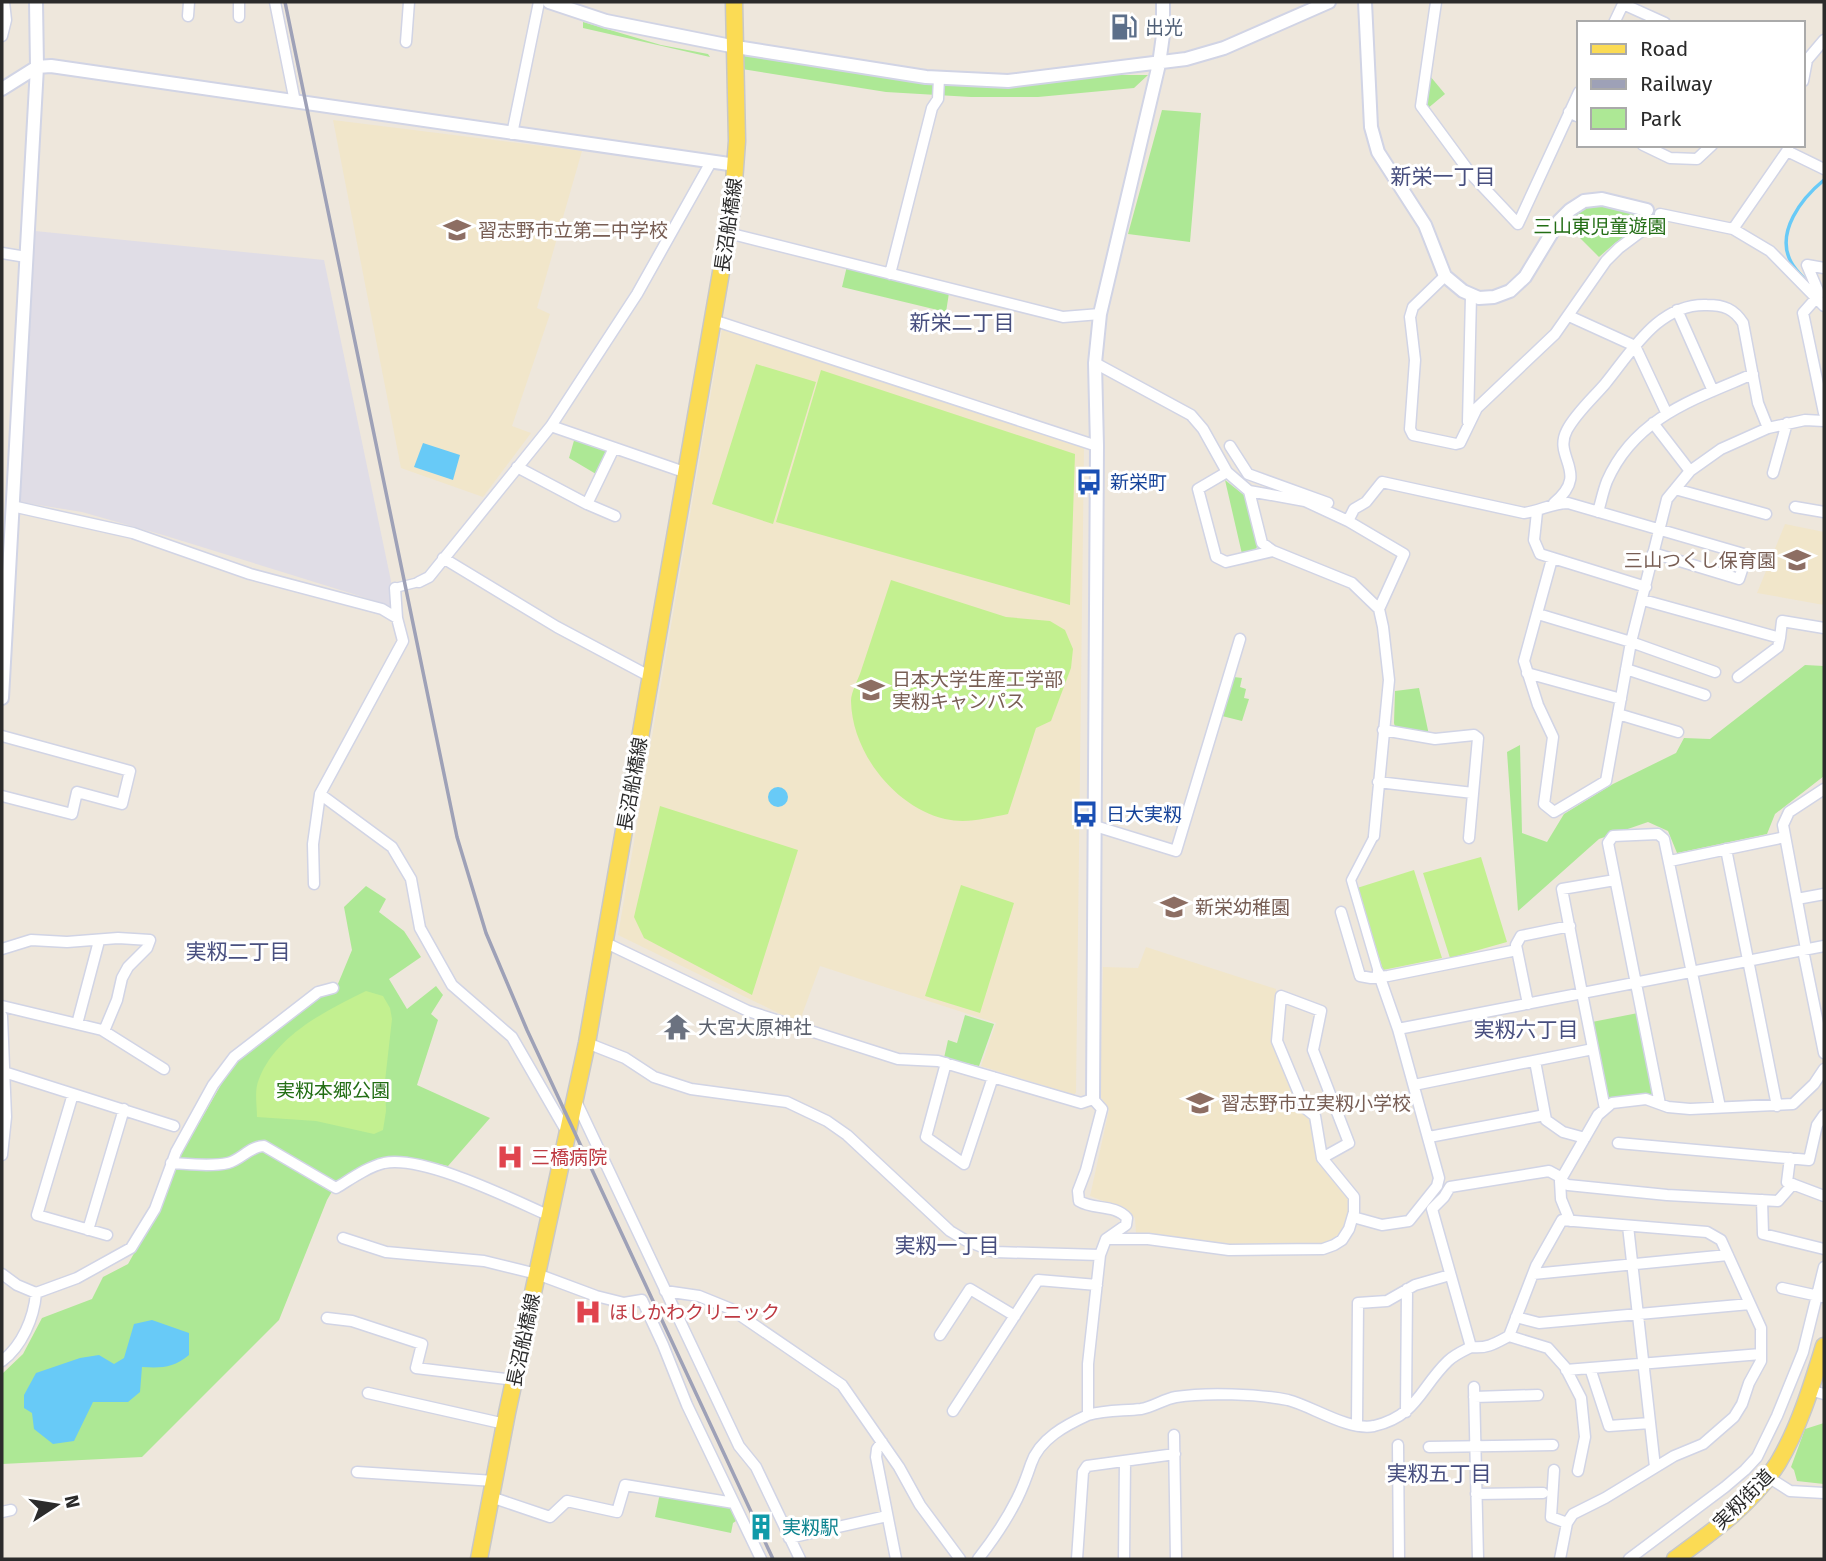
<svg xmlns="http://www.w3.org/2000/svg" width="1826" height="1561" font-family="'Fira Sans','Noto Sans JP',sans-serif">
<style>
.industrial{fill:#e0dde6}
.education{fill:#f1e6ca}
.green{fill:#ade895}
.pitch{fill:#c3f090}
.water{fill:#68caf7}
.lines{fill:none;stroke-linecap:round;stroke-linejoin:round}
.stream{stroke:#68caf7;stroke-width:3.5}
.pedestrian-casing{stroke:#d1d4e5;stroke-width:11}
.minor-casing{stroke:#d1d4e5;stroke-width:13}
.tertiary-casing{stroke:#d1d4e5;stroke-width:16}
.primary-casing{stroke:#c8c8c8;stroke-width:19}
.pedestrian{stroke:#fff;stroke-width:8}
.minor{stroke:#fff;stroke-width:10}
.tertiary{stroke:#fff;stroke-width:12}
.primary{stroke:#fbdb54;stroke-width:16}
.rail{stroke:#9ea1b7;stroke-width:3.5}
.labels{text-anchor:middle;stroke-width:6;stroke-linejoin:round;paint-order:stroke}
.service-label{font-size:19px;fill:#4e5e75;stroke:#fff;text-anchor:start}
.street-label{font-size:19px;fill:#2b2b2b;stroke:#fff}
.park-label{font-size:19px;fill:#236e15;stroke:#fff}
.education-label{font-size:19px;fill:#785e54;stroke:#fff;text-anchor:start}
.transit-label{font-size:19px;fill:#164399;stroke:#fff;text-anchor:start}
.worship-label{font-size:19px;fill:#5b616d;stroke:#fff;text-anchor:start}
.health-label{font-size:19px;fill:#be3a42;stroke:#fff;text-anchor:start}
.culture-label{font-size:19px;fill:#0d838f;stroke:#fff;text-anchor:start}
.neighbourhood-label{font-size:21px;fill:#484f7f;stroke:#fff}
</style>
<rect width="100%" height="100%" fill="#eee7dc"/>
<path class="industrial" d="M 35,231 L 324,260 L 391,581 L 391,609 L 379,602 L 163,535 L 82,512 L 20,502 Z"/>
<path class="education" d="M 333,120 L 582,151 L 537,308 L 550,314 L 512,426 L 531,433 L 483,497 L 401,468 Z
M 722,329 L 1084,446 L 1076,1092 L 1074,1095 L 981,1066 L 996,1023 L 820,966 L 799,1023 L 618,935 Z
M 1785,524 L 1824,532 L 1824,605 L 1757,593 Z
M 1146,947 L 1276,989 L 1273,1040 L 1299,1109 L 1312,1121 L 1316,1161 L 1348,1199 L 1349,1214 L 1340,1236 L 1321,1246 L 1230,1246 L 1136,1233 L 1135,1218 L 1127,1210 L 1090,1196 L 1109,1110 L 1100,1096 L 1103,967 L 1138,968 Z"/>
<path class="green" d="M 583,22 L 661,45 L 708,54 L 710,57 L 583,28 Z
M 743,53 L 777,61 L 917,82 L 1019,86 L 1114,75 L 1148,75 L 1134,88 L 1038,97 L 971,97 L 886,92 L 742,69 Z
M 1430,76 L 1445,94 L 1427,109 L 1425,106 Z
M 1162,110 L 1201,113 L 1190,242 L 1128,234 Z
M 1600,204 L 1642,213 L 1647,221 L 1615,243 L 1599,257 L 1565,223 L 1587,206 Z
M 847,266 L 949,293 L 946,312 L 842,287 Z
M 575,437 L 607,448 L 596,474 L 569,458 Z
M 1225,480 L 1245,496 L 1257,547 L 1254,551 L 1242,554 Z
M 1805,665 L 1824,666 L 1824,776 L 1775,814 L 1767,834 L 1677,853 L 1668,831 L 1648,822 L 1599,839 L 1518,911 L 1507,752 L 1520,745 L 1522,833 L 1547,842 L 1564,814 L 1613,784 L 1676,753 L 1684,738 L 1710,739 Z
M 1234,677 L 1242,678 L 1240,687 L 1246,689 L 1244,698 L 1249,699 L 1242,721 L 1222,716 Z
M 1419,688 L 1429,735 L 1395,727 L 1394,723 L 1395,691 Z
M 366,886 L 386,899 L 379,912 L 404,931 L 421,957 L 389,979 L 407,1009 L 436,986 L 443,995 L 431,1014 L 438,1020 L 417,1085 L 490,1118 L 448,1166 L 417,1159 L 401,1157 L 386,1158 L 363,1166 L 338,1181 L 327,1200 L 279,1320 L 142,1457 L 2,1464 L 2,1374 L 23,1354 L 42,1318 L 92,1299 L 103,1277 L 128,1264 L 157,1213 L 174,1167 L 226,1076 L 239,1060 L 320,996 L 335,991 L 352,950 L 344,907 Z
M 1638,1013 L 1655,1097 C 1637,1093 1624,1094 1607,1102 L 1592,1022 Z
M 965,1015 L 994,1024 L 979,1066 L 944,1058 L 948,1040 L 957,1043 Z
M 1824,1423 L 1824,1484 L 1797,1481 L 1794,1470 L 1791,1467 L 1805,1429 Z
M 660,1493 L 732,1506 L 739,1519 L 733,1523 L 731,1533 L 655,1517 Z"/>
<path class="pitch" d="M 756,364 L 816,382 L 773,524 L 712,504 Z
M 821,370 L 1075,454 L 1070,605 L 776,522 Z
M 891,580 L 1006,617 L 1050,621 L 1065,630 L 1073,649 L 1071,668 L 1051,721 L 1036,728 L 1008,814 C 987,818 967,824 945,819 C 895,807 852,753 851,701 C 851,692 858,680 861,671 C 871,641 881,610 891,580 Z
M 660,806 L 798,850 L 752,995 L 644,938 L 634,917 Z
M 1481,857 L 1507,942 L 1450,958 L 1423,873 Z
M 1414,870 L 1442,958 L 1383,970 L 1357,888 Z
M 961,885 L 1014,903 L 980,1013 L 925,996 Z
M 366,991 L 383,996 L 390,1008 L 392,1019 L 385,1081 L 386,1111 L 383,1130 L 374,1134 L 316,1121 L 257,1117 C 257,1105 254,1090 259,1079 C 276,1035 327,1010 366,991 Z"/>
<path class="water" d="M 423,443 L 460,455 L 453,480 L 414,467 Z
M768 797a10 10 0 1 1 20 0a10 10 0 1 1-20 0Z
M 152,1320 L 189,1333 L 189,1355 C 173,1368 162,1368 142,1367 L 140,1392 L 128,1402 L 93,1402 L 74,1441 L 53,1444 L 34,1429 L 32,1413 L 24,1408 L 24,1395 L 36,1373 L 80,1358 L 99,1355 L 114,1364 L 124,1358 L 134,1324 Z"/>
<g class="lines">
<path class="stream" d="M 1809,284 C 1803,277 1795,270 1791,262 C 1775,232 1802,198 1824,180"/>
<g class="pedestrian-casing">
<path id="pedestrian" d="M 395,588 L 419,582
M 1374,836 L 1351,880 L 1378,972"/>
</g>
<g class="minor-casing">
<path id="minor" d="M 275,2 L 295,102
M 1436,2 L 1421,106 L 1471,174 L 1518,224 L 1579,92
M 1623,4 L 1665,23
M 188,16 L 189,2
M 239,17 L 239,2
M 1614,23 L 1624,2
M 2,36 L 6,20 L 4,2
M 406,42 L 409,2
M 1803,81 L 1807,60 L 1824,40
M 1569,112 L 1579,117
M 512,134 L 539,2
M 1643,145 L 1670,158 L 1697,159 L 1712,145
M 1787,151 L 1824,169
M 1660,214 L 1733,229 L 1770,251 L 1824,306
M 1733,229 L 1787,151 L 1789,145
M 728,233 L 1063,317 L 1100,314
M 2,253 L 26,257
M 1824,268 L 1807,265 L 1818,291 L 1818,296 L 1803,313 L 1824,413
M 890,274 L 932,108 L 938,99 L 939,78
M 1445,276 L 1413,307 L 1410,317 L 1415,360 L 1410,429 L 1413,435 L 1456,444 L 1460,443 L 1477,408 L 1555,334 L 1606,261 L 1619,248 L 1663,215
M 1677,310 L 1713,391
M 1569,316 L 1635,346 L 1666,412
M 713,320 L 1097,446
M 1095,363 L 1191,415 L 1203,429 L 1227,472 L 1249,491 L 1262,543 L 1273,551 L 1352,583 L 1379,609 L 1383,627 L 1389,680 L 1374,836
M 1468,422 L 1471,296
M 1653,423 L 1690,471
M 551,426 L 687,473
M 1230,446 L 1248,474 L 1328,503
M 517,467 L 587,504 L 614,448
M 1227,472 L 1198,489 L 1216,557 L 1226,562 L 1273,551
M 1773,473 L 1787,423
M 1675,489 L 1766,514
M 1249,491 L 1305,501 L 1348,521 L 1404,554 L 1379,609
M 1554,503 C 1591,472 1552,458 1567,430 C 1576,413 1593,398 1605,384 C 1632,351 1659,303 1707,305 C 1724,305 1734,309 1743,323 L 1758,403 L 1768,428
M 587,504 L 615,516
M 12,506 L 133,533 L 250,574 L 382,609 L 397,618
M 1795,507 L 1824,512
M 1537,512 L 1534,540 L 1540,554 L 1646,587
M 1598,512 C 1601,502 1603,491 1607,481 C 1635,417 1695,399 1753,374
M 1348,521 L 1354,509 L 1366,502 L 1382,482 L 1524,513 C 1540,511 1552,503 1568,503 L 1747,555 L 1739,579 L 1653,553
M 443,558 L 557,627 L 651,677
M 1552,559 L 1524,661 L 1538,705 L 1553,737 L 1544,804 L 1554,812 L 1606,781 L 1631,642 L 1667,499 L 1690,471 L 1721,449 L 1768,428 L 1805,420 L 1824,421
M 419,582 L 429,577 L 551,426 L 637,294 L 711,162
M 1643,600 L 1780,638 L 1782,621 L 1824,628
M 1538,614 L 1631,642 L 1715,672
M 1626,669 L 1705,695
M 1527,673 L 1621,699
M 1738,677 L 1778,647 L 1780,638
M 1618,714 L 1678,732
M 1383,730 L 1435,739 L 1474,735 L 1478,738 L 1469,838
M 2,736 L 130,771 L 122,804 L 77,792 L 72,814 L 2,796
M 1378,782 L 1473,793
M 320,794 L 392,847 L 411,879 L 420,928 L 452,985 L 512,1037 L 568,1134
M 1095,826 L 1176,851 L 1240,639
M 1726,849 L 1777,1106
M 1670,861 L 1785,837
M 314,884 L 313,844 L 320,794 L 403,641 L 397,618 L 395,588
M 1797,899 L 1824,894
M 1341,912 L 1360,976 L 1371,978 L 1388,976 L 1517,950
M 604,942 L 748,1011 L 898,1059 L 938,1061 L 1081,1103 L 1093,1099 L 1102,1109 L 1086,1170 L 1078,1191 L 1079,1201 C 1093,1210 1115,1204 1127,1218 L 1126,1225 L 1106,1239 L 1100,1255 L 1088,1364 L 1088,1415 C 1066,1425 1039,1439 1031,1464 C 1027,1476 1023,1487 1017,1499 C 1006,1521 993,1540 978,1559
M 2,949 L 31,940 L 67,942 L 118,938 L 150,940 L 147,948 L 128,967 L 122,978 L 117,1000 L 104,1031
M 1806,949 L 1783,825 L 1789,812 L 1824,789
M 1803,950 L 1824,1053
M 1582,993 L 1562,889 L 1615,880
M 1582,993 L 1605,1109
M 1528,1004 L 1516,945 L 1521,936 L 1570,926
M 2,1006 L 102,1030 L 164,1069
M 2,1016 L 6,1117 L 2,1155
M 77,1024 L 99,941
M 1398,1029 L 1824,946
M 587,1043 L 625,1058 L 654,1077 L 691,1089 L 787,1102 L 827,1121 L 847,1135 L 950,1231 L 965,1240 L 995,1252 L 1100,1255
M 1535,1061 L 1546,1120 L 1563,1132 L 1585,1138
M 946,1063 L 926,1137 L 964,1164 L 993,1077
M 4,1072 L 174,1126
M 1414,1085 L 1593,1049
M 73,1094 L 37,1215 L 107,1235
M 575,1099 L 739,1446 L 756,1467 L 800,1559
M 1660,1104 L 1608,843 L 1613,836 L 1658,834 L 1664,839 L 1720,1107
M 1429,1137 L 1545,1115
M 1618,1143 L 1809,1160 L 1817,1125 L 1824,1115
M 1790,1158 L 1787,1182 L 1824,1196
M 171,1163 C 190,1164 210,1167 228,1163 C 241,1160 250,1146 264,1146 L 336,1188 C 351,1179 367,1167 384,1163 C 424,1155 511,1199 550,1216
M 1560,1181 L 1568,1185 L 1667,1195 L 1778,1201 L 1793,1184
M 1762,1200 L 1763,1234 L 1824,1249
M 1353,1217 L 1382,1225 L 1409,1221 L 1437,1186 L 1439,1178 L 1398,1029 L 1378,972
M 1570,1221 L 1561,1199 L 1560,1181 L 1598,1115 L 1612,1103 L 1646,1099 L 1668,1107 L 1690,1109 L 1793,1104 L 1814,1084 L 1824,1069
M 1628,1226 L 1655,1467
M 88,1230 L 124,1109
M 343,1238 L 386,1252 L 484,1261 L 537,1274 L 596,1296 L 624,1303 L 642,1300 L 663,1345 L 687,1405 L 761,1559
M 1106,1239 L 1148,1239 L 1229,1250 L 1323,1249 L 1334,1245 L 1342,1240 L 1349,1229 L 1354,1212 L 1354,1197 L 1322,1158 L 1315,1116 L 1305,1108 L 1277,1041 L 1281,996 L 1321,1011 L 1313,1050 L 1349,1143 L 1322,1158
M 2,1274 L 17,1285 L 36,1293 L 77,1278 L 131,1248 L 155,1209 L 176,1152 L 213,1085 L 234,1057 L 318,992 L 333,988
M 1533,1274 L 1728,1255
M 1782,1288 L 1823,1297
M 665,1291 L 699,1296 L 731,1309 L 842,1385 L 899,1467 L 920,1505 L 960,1559
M 1516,1317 L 1539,1323 L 1750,1304
M 327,1318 L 352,1321 L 422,1344 L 416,1368 L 514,1380
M 940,1335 L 970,1289 L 1015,1316
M 1509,1336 L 1536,1266 L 1562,1220 L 1707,1232 L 1721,1240 L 1761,1328 L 1761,1361 L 1749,1383 L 1742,1404 L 1734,1417 L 1703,1444 L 1674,1456 L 1605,1498 L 1573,1514 L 1567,1523 L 1560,1559
M 1471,1347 C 1487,1349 1496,1343 1509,1336 L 1548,1348 L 1565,1367 L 1581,1398 L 1585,1437 L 1578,1471
M 2,1361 C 22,1346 34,1318 36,1293
M 1590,1368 L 1609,1426 L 1650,1423
M 1566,1370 L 1761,1354
M 1474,1387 L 1478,1559
M 1809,1390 L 1824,1394
M 368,1393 L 505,1424
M 1474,1397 L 1538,1395
M 953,1411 L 1038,1280 L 1097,1285
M 1406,1412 L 1407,1289
M 1088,1415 C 1105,1410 1123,1411 1141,1409 C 1153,1407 1164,1399 1176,1397 C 1206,1392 1258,1394 1288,1400 C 1312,1406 1348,1431 1374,1426 C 1417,1416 1420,1388 1448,1361 C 1454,1355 1463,1351 1471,1347 L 1432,1209 L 1444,1197 L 1450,1187 L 1549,1171 L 1562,1178
M 1357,1424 L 1358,1303 L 1387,1301 L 1415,1285 L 1450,1275
M 1174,1435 L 1176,1559
M 882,1442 L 877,1449 L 876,1457 L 896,1559
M 1398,1445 L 1399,1559
M 1429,1447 L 1553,1445
M 1554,1470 L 1551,1517 L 1567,1523
M 357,1472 L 494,1481
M 1768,1477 L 1790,1491 L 1824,1493
M 1476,1494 L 1543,1493
M 491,1497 L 550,1517 L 567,1501 L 617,1512 L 625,1485 L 734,1503
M 2,1512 L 11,1510
M 789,1538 L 887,1516
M 1077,1559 L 1083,1472 L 1087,1466 L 1175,1454
M 1124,1559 L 1125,1461
M 1629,1559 L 1725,1487 L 1745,1470 L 1757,1457 L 1777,1416 L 1803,1352 L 1824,1267"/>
</g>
<g class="tertiary-casing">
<path id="tertiary" d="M 549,2 L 606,21 L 736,47 L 926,77 L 1008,81 L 1186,59 L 1224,48 L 1329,2
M 1365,2 L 1371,127 L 1378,152 L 1425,225 L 1445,276 L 1463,291 L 1479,298 L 1494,297 L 1510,291 L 1525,277 L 1559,221 L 1570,210 L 1584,201 L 1602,199 L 1647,210
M 2,89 L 37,67 L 51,66 L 736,165
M 2,698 L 37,67 L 36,2
M 1093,1099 L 1097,446 L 1095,363 L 1100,314 L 1159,64 L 1163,35 L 1163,2"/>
</g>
<g class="primary-casing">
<path id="primary" d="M 479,1559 L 507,1413 L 587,1043 L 732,209 L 737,141 L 734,2
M 1675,1559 C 1712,1532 1753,1503 1778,1463 C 1799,1428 1812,1385 1824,1346"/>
</g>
<use href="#pedestrian" class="pedestrian"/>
<use href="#minor" class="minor"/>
<use href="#tertiary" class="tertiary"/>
<use href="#primary" class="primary"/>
<path class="rail" d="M 285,2 L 457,837 L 486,933 L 527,1030 L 773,1559"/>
</g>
<defs>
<g id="fuel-bare" transform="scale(2.1)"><path d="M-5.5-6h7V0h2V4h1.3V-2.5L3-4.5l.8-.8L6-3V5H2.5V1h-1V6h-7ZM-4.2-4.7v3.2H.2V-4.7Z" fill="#5c6f8a" stroke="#fff" stroke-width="2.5" paint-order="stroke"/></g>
<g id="school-bare" transform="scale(2.1)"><path d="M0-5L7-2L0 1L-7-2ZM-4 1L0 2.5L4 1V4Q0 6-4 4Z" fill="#8d6e63" stroke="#fff" stroke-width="2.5" paint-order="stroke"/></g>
<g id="bus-bare" transform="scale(2.1)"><path d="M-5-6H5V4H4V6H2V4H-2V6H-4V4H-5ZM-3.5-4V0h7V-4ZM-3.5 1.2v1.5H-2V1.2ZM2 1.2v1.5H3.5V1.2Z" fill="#1a4fb4" stroke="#fff" stroke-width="2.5" paint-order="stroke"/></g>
<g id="university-bare" transform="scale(2.1)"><path d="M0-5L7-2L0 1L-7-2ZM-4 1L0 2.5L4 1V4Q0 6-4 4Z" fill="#8d6e63" stroke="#fff" stroke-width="2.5" paint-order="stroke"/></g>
<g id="temple-bare" transform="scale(2.1)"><path d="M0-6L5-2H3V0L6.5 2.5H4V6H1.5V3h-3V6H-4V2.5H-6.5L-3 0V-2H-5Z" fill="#6b7280" stroke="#fff" stroke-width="2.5" paint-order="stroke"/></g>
<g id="hospital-bare" transform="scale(2.1)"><path d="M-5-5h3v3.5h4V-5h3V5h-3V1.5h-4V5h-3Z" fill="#e0444e" stroke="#fff" stroke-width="2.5" paint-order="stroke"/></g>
<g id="building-bare" transform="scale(2.1)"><path d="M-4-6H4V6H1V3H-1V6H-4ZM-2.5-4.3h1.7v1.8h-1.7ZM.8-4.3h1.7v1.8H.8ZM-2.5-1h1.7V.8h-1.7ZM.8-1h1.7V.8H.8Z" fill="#0f9aa8" stroke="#fff" stroke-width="2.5" paint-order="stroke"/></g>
</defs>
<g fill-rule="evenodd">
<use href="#fuel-bare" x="1124" y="27"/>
<use href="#school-bare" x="457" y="230"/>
<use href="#bus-bare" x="1089" y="482"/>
<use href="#school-bare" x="1797" y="560"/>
<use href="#university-bare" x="871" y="690"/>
<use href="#bus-bare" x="1085" y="814"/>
<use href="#school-bare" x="1174" y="907"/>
<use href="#temple-bare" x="677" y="1027"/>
<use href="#school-bare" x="1200" y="1103"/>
<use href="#hospital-bare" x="510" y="1157"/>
<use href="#hospital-bare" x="588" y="1312"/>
<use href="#building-bare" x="761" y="1527"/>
</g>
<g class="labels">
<g class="service-label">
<text x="1145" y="34">出光</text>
</g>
<g class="street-label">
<text transform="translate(728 225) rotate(-82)" y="7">長沼船橋線</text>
<text transform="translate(632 784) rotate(-80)" y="7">長沼船橋線</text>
<text transform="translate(523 1340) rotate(-78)" y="7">長沼船橋線</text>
<text transform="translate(1743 1499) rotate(-45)" y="7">実籾街道</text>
</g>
<g class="park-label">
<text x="1600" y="233">三山東児童遊園</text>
<text x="333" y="1097">実籾本郷公園</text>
</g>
<g class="education-label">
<text x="478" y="237">習志野市立第二中学校</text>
<text x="1776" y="567" text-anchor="end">三山つくし保育園</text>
<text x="892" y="686">日本大学生産工学部<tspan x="892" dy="22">実籾キャンパス</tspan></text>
<text x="1195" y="914">新栄幼稚園</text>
<text x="1221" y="1110">習志野市立実籾小学校</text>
</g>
<g class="transit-label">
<text x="1110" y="489">新栄町</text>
<text x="1106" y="821">日大実籾</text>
</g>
<g class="worship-label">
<text x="698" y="1034">大宮大原神社</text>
</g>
<g class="health-label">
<text x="531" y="1164">三橋病院</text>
<text x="609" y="1319">ほしかわクリニック</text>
</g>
<g class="culture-label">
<text x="782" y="1534">実籾駅</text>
</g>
<g class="neighbourhood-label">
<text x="1443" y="184">新栄一丁目</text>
<text x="962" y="330">新栄二丁目</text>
<text x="238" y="959">実籾二丁目</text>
<text x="1526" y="1037">実籾六丁目</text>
<text x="947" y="1253">実籾一丁目</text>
<text x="1439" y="1481">実籾五丁目</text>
</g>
</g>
<rect width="1826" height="1561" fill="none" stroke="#2b2b2b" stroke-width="7"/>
<rect x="1577" y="21" width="228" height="126" fill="#ffffff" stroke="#aaaaaa" stroke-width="2"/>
<rect x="1591" y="44" width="35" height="10" fill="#fbdb54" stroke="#aaaaaa" stroke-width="2"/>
<text x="1640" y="56" font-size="21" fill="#2b2b2b">Road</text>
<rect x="1591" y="79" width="35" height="10" fill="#9ea1b7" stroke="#aaaaaa" stroke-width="2"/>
<text x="1640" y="91" font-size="21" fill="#2b2b2b">Railway</text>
<rect x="1591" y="108" width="35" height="21" fill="#ade895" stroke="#aaaaaa" stroke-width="2"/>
<text x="1640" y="126" font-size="21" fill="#2b2b2b">Park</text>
<g transform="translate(56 1505) rotate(78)" stroke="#ffffff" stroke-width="5" paint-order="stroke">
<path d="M0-5L12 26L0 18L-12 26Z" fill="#2b2b2b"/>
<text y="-10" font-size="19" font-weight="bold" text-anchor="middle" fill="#2b2b2b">N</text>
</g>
</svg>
